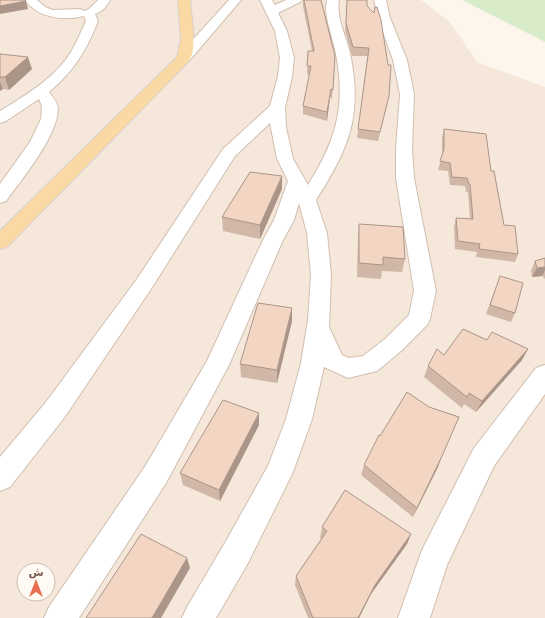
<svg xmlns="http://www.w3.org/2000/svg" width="545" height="618" font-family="'DejaVu Sans',Vazirmatn,sans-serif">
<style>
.residential{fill:#f5e8da;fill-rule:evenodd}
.green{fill:#d8ecc9}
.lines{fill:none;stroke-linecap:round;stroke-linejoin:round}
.minor-casing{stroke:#d1beb0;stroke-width:2}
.major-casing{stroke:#dad1cd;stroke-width:2}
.minor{fill:#fff;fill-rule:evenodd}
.major{fill:#fbd9a5;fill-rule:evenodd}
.wall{fill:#d1b7a8}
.shaded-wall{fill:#aa9588}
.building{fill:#f3d5c3;stroke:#aa9588}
</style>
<rect width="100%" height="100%" fill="#fdf6ec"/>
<path class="residential" d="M 0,0 L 421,0 L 450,22 L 477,62 L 545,87 L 545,618 L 0,618 ZM 24,570 L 48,570 L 48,594 L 24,594 Z"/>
<path class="green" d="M 462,0 L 545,0 L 545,42 Z"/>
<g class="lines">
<g class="minor-casing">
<path id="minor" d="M 25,0 L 37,0 L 45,7 L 53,10 L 80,9 L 84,11 L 89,9 L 98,0 L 110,0 C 107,6 102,12 95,14 L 98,21 C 87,50 73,72 49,92 C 53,97 57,102 58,108 C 58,136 22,179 6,201 L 0,203 L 0,184 L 30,142 L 41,119 L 42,106 L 39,99 L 6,121 L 0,123 L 0,111 C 26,95 54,79 71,52 C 77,42 81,31 86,21 L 84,16 C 63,21 38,18 25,0 Z
M 229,0 L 241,0 L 189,61 L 179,61 L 177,58 L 179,55 Z
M 260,0 L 272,0 L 275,5 L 286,0 L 302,0 L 300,2 L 278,13 L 287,31 L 294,58 L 292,76 L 285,108 L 286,127 L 293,159 L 308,185 C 336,140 346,107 336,54 C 333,38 326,22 326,6 L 327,0 L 339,0 C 336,18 346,36 350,53 C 363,116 349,148 316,200 L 327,233 L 331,275 L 329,327 L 342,355 L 349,358 L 363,356 L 385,339 L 409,315 L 414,291 L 396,178 L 396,149 L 400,94 L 393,60 L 378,18 L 374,0 L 386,0 L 390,18 L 407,60 L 414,94 L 412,149 L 414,178 L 436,291 L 430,319 L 427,325 L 401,351 L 377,371 L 348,378 L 324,367 L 312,419 L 293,472 L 248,563 L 216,618 L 182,618 L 187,607 L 226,541 L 268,466 L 286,419 L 301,363 L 308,320 L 311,275 L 307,233 L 299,203 L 294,220 L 283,240 L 229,365 L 166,483 L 79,618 L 44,618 L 49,607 L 146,465 L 207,361 L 263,240 L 274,220 L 288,181 L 277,159 L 270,123 L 235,156 L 151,289 L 64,418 L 10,487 L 0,491 L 0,457 L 46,402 L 137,279 L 223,149 L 270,106 L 278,76 L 280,58 L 275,31 Z
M 545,365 L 545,394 L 494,466 L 447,565 L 430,618 L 398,618 L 422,550 L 474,448 L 536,368 Z"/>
</g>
<g class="major-casing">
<path id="major" d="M 178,0 L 190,0 C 191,16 198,48 189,61 L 7,247 L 0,249 L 0,231 L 177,57 L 181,39 Z"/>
</g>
<use href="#minor" class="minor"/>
<use href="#major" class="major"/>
</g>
<path class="wall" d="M 303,0 L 321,0 L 335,56 L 332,99 L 330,97 L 327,121 L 303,114 L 303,106 L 310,75 L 307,74 L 308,51 L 312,51 L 303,6 Z
M 347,0 L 367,6 L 387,105 L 378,141 L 357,138 L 368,56 L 352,56 L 345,31 Z
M 0,54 L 32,69 L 9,90 L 3,89 L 0,91 Z
M 444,129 L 491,171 L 504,225 L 518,254 L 515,262 L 476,257 L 477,252 L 455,249 L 454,227 L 456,218 L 470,219 L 468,192 L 466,192 L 465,186 L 450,185 L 448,171 L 438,170 L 442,156 L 442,137 Z
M 282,189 L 260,239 L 223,231 L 222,217 Z
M 359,224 L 405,259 L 402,272 L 382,271 L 381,279 L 357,277 L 358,237 Z
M 545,258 L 545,279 L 542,276 L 532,277 L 531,271 L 535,261 Z
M 500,276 L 515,313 L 511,322 L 486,314 Z
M 292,308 L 292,321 L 277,383 L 241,377 L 240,364 Z
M 487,340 L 528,349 L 522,360 L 476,412 L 464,404 L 462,408 L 424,377 L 428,366 L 444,355 Z
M 259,425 L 220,501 L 183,485 L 180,473 Z
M 364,465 L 438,467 L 413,517 L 361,475 Z
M 322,527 L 411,534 L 407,544 L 371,594 L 359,618 L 308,618 L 295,585 L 296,576 L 322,539 L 320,538 Z"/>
<path class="shaded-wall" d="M 26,1 L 28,9 L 0,14 L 0,6 Z
M 28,57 L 32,69 L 9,90 L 5,77 Z
M 0,82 L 3,89 L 0,91 Z
M 331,89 L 327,121 L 327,112 Z
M 282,176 L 282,189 L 260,239 L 260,225 Z
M 545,267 L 545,270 L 542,276 L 532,277 L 537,268 Z
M 292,308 L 292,321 L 277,383 L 277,370 Z
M 528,349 L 522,360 L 476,412 L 482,401 Z
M 259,413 L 259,425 L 220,501 L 219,490 Z
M 442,456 L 438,467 L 413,517 L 417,508 Z
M 411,534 L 407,544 L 371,594 L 359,618 L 358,618 L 375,585 Z
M 187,558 L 190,568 L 161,618 L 152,618 Z"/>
<path class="building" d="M 0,0 L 25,0 L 26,1 L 0,6 Z
M 304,0 L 321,0 L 335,56 L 333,90 L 331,89 L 327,112 L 303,106 L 311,66 L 307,66 L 308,51 L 314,51 Z
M 347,0 L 367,0 L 367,6 L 374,13 L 375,7 L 377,7 L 381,20 L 388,65 L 391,65 L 389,96 L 380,132 L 358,129 L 369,48 L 353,47 L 346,23 Z
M 0,54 L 28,57 L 5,77 L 0,77 Z
M 444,129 L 486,134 L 491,171 L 494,171 L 504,225 L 515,226 L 518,254 L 479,249 L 480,244 L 458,241 L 456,218 L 473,219 L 470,184 L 469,184 L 467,178 L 452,177 L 450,163 L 440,161 L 444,149 Z
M 250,172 L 282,176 L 260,225 L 222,217 Z
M 359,224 L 403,227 L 405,259 L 383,257 L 383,265 L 359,263 Z
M 545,258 L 545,267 L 537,268 L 535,261 Z
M 500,276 L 523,283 L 515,313 L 490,305 Z
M 258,303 L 292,308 L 277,370 L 240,364 Z
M 463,329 L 487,340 L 492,332 L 528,349 L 482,401 L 469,393 L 467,397 L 428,366 L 437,349 L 444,355 Z
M 407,392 L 429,407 L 459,417 L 442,456 L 417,508 L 364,465 L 379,435 L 380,436 Z
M 223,400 L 259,413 L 219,490 L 180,473 Z
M 345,490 L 411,534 L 375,585 L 358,618 L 313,618 L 296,576 L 327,531 L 322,527 Z
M 141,534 L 187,558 L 152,618 L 86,618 Z"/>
<g transform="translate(36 582)"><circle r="19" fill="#fffaf3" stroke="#cabbb1"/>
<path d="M0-3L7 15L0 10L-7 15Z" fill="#e76f51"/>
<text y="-6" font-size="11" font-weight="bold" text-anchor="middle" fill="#7a5c4d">ش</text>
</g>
</svg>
